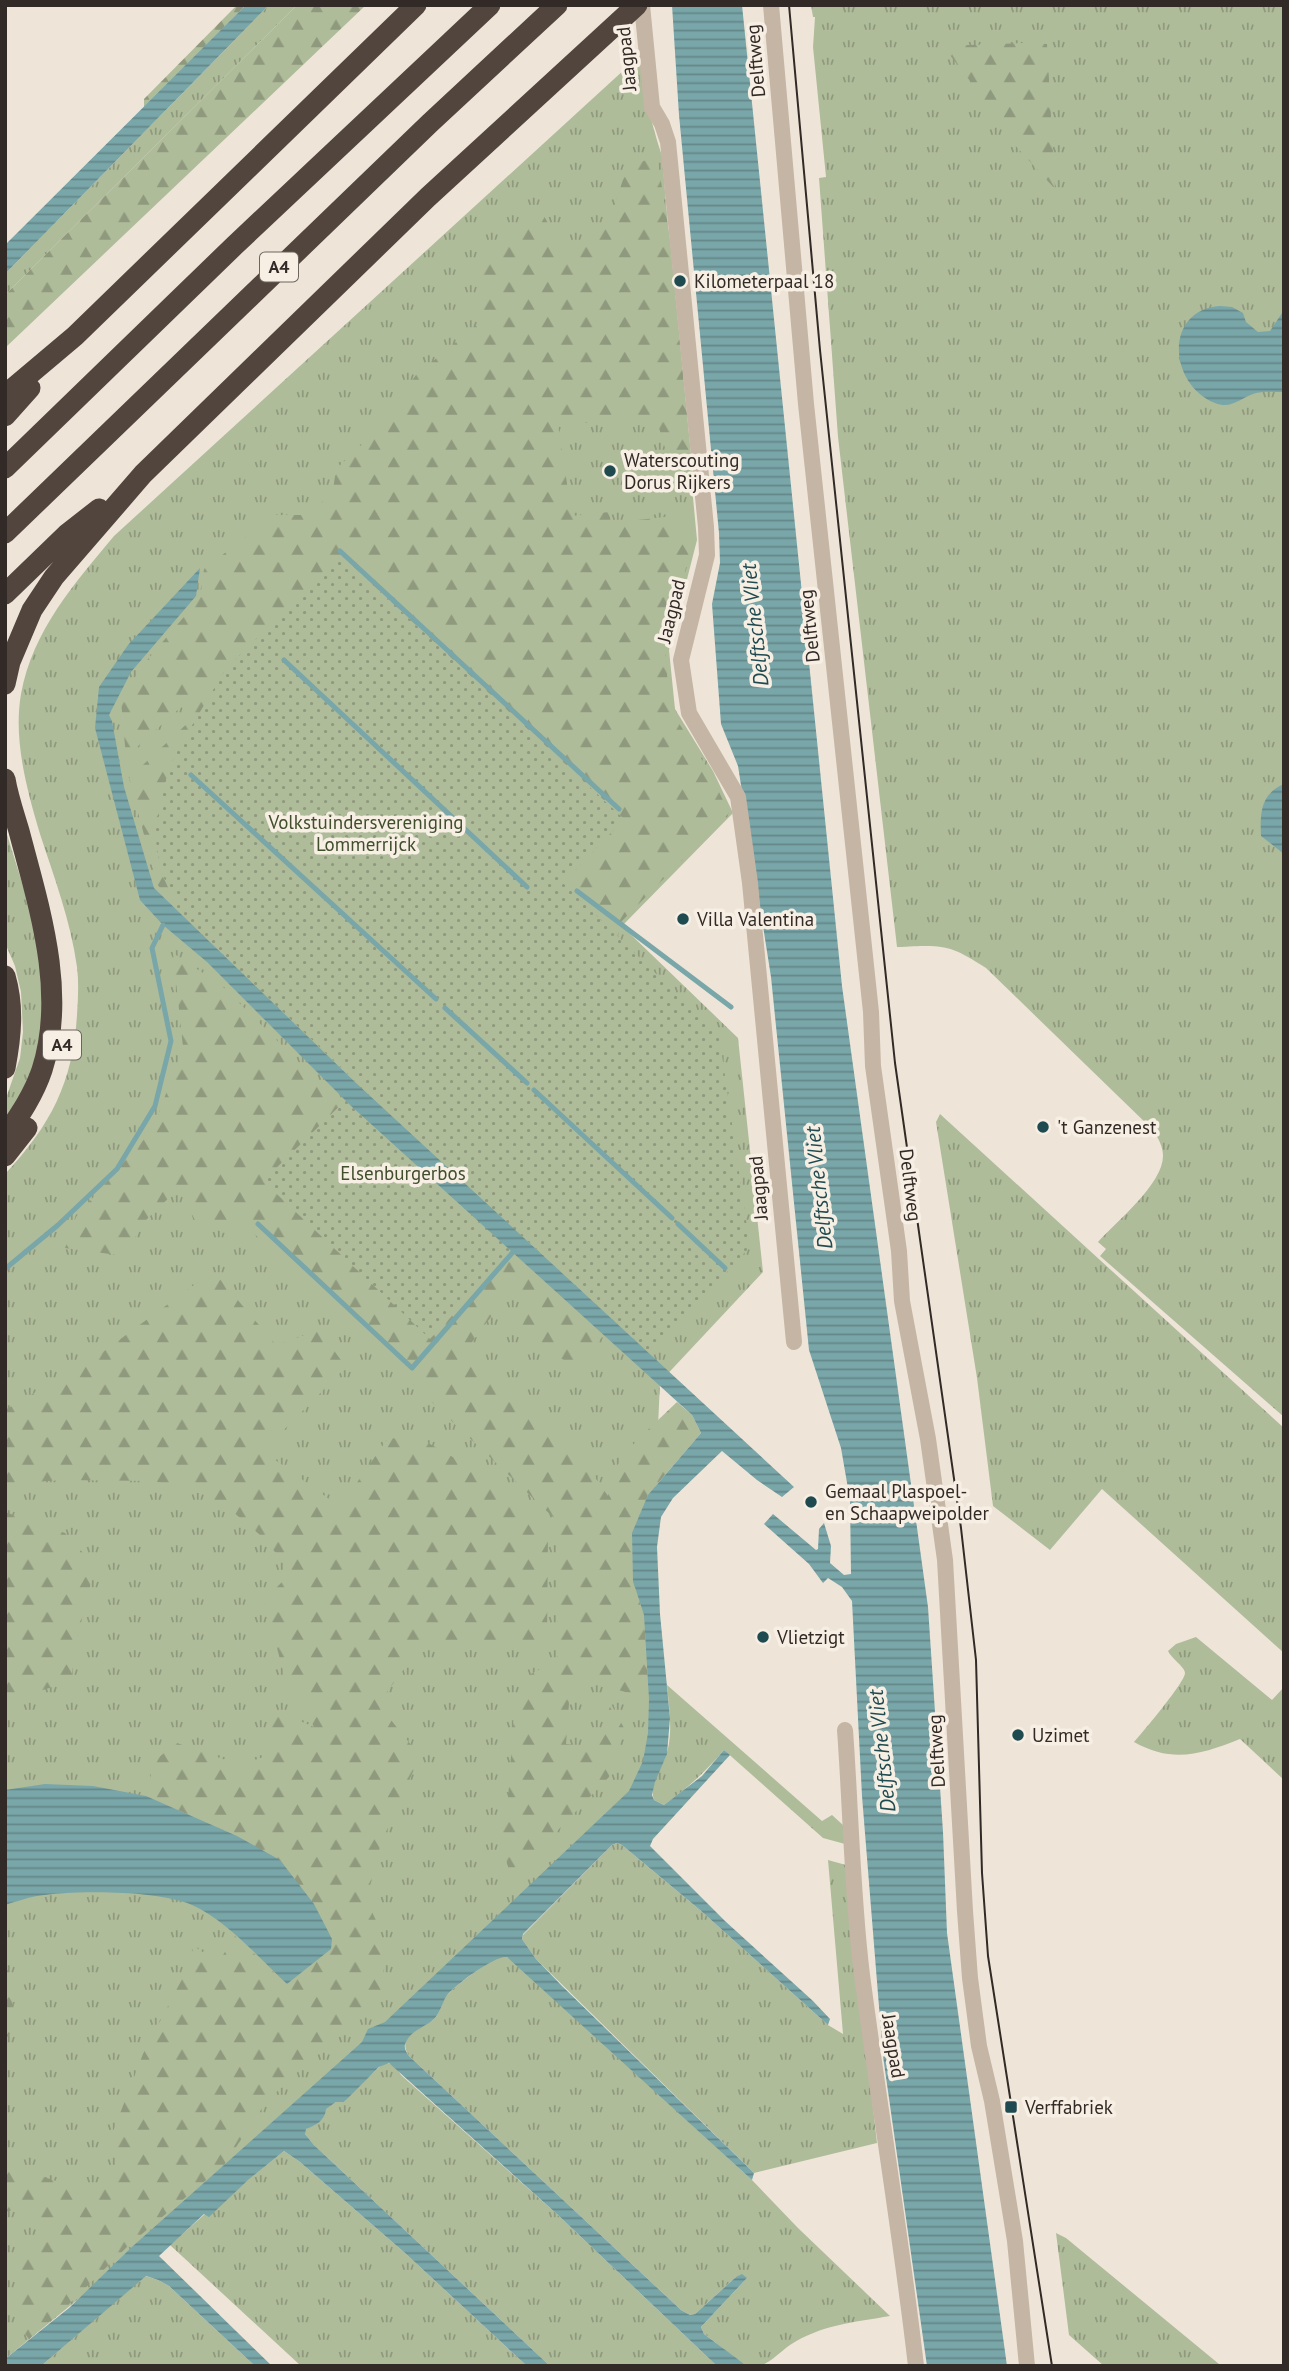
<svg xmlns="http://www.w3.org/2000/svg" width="1289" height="2371" font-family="'PT Sans',sans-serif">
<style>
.grass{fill:url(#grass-tufts)}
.forest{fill:url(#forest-firs)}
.garden{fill:url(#garden-dots)}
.water{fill:url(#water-rules)}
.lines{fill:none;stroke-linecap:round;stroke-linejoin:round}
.stream{stroke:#79a6a9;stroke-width:5}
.minor{stroke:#c5b5a5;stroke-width:16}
.motorway{stroke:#52453d;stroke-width:21}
.tram{stroke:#322a26;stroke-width:2}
.poi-dot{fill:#1f4b50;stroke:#f7efe4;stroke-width:2.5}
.labels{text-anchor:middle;stroke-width:7;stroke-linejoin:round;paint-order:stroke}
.shield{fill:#f7efe4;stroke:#6d655f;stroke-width:2}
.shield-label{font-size:18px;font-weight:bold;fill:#322a26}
.street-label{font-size:19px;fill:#322a26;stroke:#f7efe4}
.poi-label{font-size:19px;fill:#322a26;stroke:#f7efe4;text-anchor:start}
.park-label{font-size:19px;fill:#404e2c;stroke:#f7efe4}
.water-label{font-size:21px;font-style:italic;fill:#1f4b50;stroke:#f7efe4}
</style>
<defs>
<pattern id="grass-tufts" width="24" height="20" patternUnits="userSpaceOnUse" patternTransform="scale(1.75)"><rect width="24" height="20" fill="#afbc9a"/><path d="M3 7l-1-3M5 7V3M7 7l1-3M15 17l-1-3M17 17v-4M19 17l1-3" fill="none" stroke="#8f997d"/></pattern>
<pattern id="forest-firs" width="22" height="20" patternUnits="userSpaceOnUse" patternTransform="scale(1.75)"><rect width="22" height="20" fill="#afbc9a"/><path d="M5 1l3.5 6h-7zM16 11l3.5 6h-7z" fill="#8f997d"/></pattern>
<pattern id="garden-dots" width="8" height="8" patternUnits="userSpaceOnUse" patternTransform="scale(1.75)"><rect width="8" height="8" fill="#afbc9a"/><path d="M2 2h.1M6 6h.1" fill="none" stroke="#8f997d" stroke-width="1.8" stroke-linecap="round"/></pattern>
<pattern id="water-rules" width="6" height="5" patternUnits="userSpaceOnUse" patternTransform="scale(1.75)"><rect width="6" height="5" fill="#79a6a9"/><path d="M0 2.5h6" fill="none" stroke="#648789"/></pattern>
</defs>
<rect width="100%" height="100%" fill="#eee5d8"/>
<path class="grass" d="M 269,5 L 297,5 L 5,295 L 5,274 Z
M 811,5 L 1284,5 L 1284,1417 L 1100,1256 L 1106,1249 L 1098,1242 C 1116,1222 1163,1184 1163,1156 C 1163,1146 1158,1138 1153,1130 L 986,968 C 948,943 942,945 897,947 L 838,437 L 819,178 L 826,177 L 813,47 L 815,17 L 813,17 Z
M 637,58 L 638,61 L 641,58 C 644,93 651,123 662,156 L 682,388 L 692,465 L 692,487 L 697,540 L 669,650 L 675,709 L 713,771 L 733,813 L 622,926 L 738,1038 L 763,1272 L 660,1382 L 653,1540 L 657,1696 L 646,1787 L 400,2036 L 5,2359 L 5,1174 C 51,1125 73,1082 77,1015 C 78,999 79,983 77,967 C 71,922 54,877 40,834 C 27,790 13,740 21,694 C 33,630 74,584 114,536 Z
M 5,828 L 38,934 L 46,982 L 37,1069 L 5,1128 L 5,1101 L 20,1058 L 23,1032 L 21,992 L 15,966 L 5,943 Z
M 940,1114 L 1284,1428 L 1284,1653 L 1102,1489 L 1050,1550 L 993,1506 L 977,1378 L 936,1122 Z
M 1196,1637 L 1272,1700 L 1284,1687 L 1284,1780 L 1240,1739 C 1202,1754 1173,1764 1134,1742 C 1143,1732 1185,1682 1185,1673 C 1185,1667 1171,1658 1168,1651 L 1176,1644 Z
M 667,1685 L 822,1821 L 832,1815 L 843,1825 L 845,1844 L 823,1838 L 724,1750 C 706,1771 687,1789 664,1805 L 654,1800 C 649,1787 660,1770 665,1758 C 674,1736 669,1708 667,1685 Z
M 617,1843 L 622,1845 L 700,1910 L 828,2025 L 843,2034 L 828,1860 L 846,1865 L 877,2143 L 754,2173 L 536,1959 L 522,1939 L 523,1935 L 612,1845 Z
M 501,1956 L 507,1957 L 517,1964 L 752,2180 L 798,2228 L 890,2316 C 856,2322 820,2325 790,2345 C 778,2353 764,2371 748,2366 C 741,2363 713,2340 704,2334 L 701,2327 L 747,2278 L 736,2277 L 695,2314 L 690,2315 L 681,2310 L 409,2056 C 395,2034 424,2029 435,2018 C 441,2011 442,2001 448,1994 C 456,1985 489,1961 501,1956 Z
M 384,2063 C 393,2062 397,2068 401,2075 L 558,2215 L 717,2366 L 550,2366 L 314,2145 L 305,2134 L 305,2129 C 315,2126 325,2121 325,2109 L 336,2102 L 344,2102 L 354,2090 Z
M 284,2151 L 300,2162 L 405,2253 L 527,2366 L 301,2366 L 170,2245 L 205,2214 Z
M 1056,2233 L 1066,2238 L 1219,2364 L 1217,2366 L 1104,2366 L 1069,2335 Z
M 145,2276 L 158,2280 L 169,2286 L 255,2366 L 41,2366 Z"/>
<path class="forest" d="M 237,5 L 246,5 L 144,109 L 144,99 Z
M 297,5 L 366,5 L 5,348 L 5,295 Z
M 1025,43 L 1047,44 L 1055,189 L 1013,143 L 987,103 L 943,46 Z
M 657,156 L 670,239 L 692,465 L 671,468 L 656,418 L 558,425 L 572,516 L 609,512 L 611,523 L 673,516 L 674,527 L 691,523 L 693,540 L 665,650 L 670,709 L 709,771 L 729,813 L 617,926 L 619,937 L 563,883 L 624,819 L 340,555 L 225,670 L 201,711 L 161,871 L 179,912 L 157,884 L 129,778 L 193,718 L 181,707 L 126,757 L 121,700 L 142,666 L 200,598 L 204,569 L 274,515 L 310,515 L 333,490 L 336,469 L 374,433 L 416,375 L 483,320 L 474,271 L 542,212 L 563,252 L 610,220 L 627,167 Z
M 173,953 L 221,985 L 342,1105 L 264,1181 L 511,1249 L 604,1335 L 576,1366 L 518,1337 L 532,1300 L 515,1285 L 463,1354 L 578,1453 L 608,1496 L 613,1471 L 636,1441 L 677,1402 L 692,1415 L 701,1433 L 648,1495 L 632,1533 L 633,1581 L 644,1615 L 649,1699 L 571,1676 L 566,1744 L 595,1747 L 611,1704 L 624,1728 L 609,1777 L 512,1878 L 493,1820 L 508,1799 L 514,1713 L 529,1675 L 558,1660 L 557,1561 L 554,1518 L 244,1224 L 224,1233 L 195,1220 L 178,1189 L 143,1223 L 125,1256 L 65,1248 L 76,1217 L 153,1129 L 183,1047 Z
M 213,1271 L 276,1345 L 319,1330 L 346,1367 L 263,1451 L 340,1507 L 388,1438 L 423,1440 L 472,1468 L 546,1524 L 548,1530 L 547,1644 L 455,1647 L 421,1646 L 378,1704 L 420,1756 L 381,1843 L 366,1899 L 380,1929 L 385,1989 L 267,2101 L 224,2165 L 130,2244 L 64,2309 L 29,2339 L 15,2321 L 20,2261 L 37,2230 L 20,2208 L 5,2212 L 6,2165 L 75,2187 L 116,2189 L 114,2129 L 143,2054 L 185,1973 L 194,1946 L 218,1963 L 235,1936 L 287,1984 L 237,1836 L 146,1796 L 154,1761 L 177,1743 L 240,1765 L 269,1755 L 269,1708 L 314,1727 L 284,1674 L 264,1600 L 285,1579 L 283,1561 L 260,1535 L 232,1511 L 206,1495 L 154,1481 L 63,1480 L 5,1484 L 5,1410 L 96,1357 Z
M 5,1512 L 65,1533 L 95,1566 L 75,1647 L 71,1681 L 5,1702 Z
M 5,1966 L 11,1976 L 15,2029 L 5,2039 Z"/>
<path class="garden" d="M 341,555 L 624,819 L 563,883 L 719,1035 L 750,1247 L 650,1354 L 522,1236 L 511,1249 L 513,1252 L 430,1339 L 263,1181 L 360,1086 L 179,912 L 161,871 L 155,836 L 162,791 L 175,754 L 225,670 Z"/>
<path class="water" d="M 246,5 L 269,5 L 5,274 L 5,245 Z
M 672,5 L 742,5 L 842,986 L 928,1607 L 943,1832 L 947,1933 L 1007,2366 L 927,2366 L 883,2056 L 862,1796 L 852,1601 L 842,1587 L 828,1578 L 823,1583 L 809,1564 L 764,1524 L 773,1514 L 816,1550 L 818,1549 L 819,1529 L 824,1523 L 831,1546 L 830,1563 L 844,1575 L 851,1574 L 850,1500 L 841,1448 L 809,1350 L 771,977 L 738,766 L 721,724 L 712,604 L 720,563 L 719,533 L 679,115 Z
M 1220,306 L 1232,307 L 1243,313 L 1246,322 L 1258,332 L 1270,331 L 1284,310 L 1284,392 C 1275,392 1265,391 1256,393 C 1241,397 1232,410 1215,403 C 1169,385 1163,310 1220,306 Z
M 200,568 L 196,596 L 131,672 L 109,715 L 112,721 L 124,787 L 154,888 L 356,1083 L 794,1487 L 782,1497 L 757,1480 L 722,1451 L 673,1498 L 661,1517 L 657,1547 L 660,1614 L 670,1718 L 667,1754 L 655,1782 L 652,1795 L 654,1800 L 664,1805 L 702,1776 L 724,1750 L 730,1755 L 653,1839 L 650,1846 L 725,1921 L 813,2001 L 830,2019 L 828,2025 L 700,1910 L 622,1845 L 617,1843 L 612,1845 L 523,1934 L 522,1939 L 536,1959 L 562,1986 L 754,2173 L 752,2180 L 507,1957 C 495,1955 457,1984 448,1994 C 443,2000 441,2011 435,2018 C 427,2027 412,2029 406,2042 C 403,2048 406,2051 409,2056 L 681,2310 L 690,2315 L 695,2314 L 736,2277 L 742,2274 L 747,2278 L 701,2327 L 704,2334 L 747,2366 L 717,2366 L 558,2215 L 389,2063 L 379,2067 L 344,2102 L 336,2102 L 326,2109 C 325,2121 315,2126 306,2129 L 305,2134 L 314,2145 L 550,2366 L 527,2366 L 405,2253 L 300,2162 L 284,2151 L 248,2180 L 209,2217 L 204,2214 L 159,2256 L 272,2366 L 255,2366 L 169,2286 L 158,2280 L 146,2276 L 41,2366 L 5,2366 L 5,2359 L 69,2308 L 133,2246 L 362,2042 L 368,2029 L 385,2022 L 629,1791 L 643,1761 L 648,1733 L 649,1699 L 644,1615 L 633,1581 L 632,1533 L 648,1495 L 701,1433 L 692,1415 L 350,1105 L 207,962 L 163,925 L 140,900 L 95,728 L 99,687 L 128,645 Z
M 1284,784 L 1284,854 L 1261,836 C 1260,814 1260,794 1284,784 Z
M 45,1784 L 93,1786 L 146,1796 L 237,1836 L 280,1860 L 314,1904 L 332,1939 L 331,1949 L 287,1984 C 259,1958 226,1920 192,1905 C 158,1890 74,1890 37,1896 C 26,1898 15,1902 5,1905 L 5,1790 Z"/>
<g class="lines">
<path class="stream" d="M 340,551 L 619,809
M 284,660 L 527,887
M 191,775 L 436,999
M 577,891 L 731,1007
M 445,1008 L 527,1083
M 534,1090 L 672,1218
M 258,1224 L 412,1368 L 513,1252
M 678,1224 L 725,1268
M 5,1269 L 58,1225 L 117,1169 L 155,1106 L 171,1041 L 152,948 L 163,925"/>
<path class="minor" d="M 642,5 L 652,107 L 662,124 L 668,142 L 706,527 L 707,555 L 681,660 L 689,713 L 738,797 L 750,883 L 794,1342
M 771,5 L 806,404 L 871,1012 L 873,1066 L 899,1251 L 902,1301 L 928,1439 L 945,1560 L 965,1911 L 970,1978 L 979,2046 L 992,2101 L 1015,2241 L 1027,2366
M 845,1730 C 851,1812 852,1894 862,1975 C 879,2105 901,2235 916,2366"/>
<path class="motorway" d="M 5,395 L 75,336 L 416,5
M 5,416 L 30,388
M 5,468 L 234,246 L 490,5
M 5,533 L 430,123 L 557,5
M 5,594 L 67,534 L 99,509
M 5,684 L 10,662 L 32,610 L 54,577 L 143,474 L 428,197 L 637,5
M 5,779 C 8,797 14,814 19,831 C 39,907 67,992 42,1070 C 34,1094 20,1115 5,1136
M 5,976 C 14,1007 11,1036 5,1068
M 5,1156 L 27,1128"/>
<path class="tram" d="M 789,5 L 820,350 L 895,1063 L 961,1528 L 976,1660 L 982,1873 L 988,1956 L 1052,2366"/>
</g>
<g class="poi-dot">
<circle cx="680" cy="281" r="7"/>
<circle cx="610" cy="471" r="7"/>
<circle cx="683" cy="919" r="7"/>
<circle cx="1043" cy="1127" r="7"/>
<circle cx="811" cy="1502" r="7"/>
<circle cx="763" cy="1637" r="7"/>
<circle cx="1018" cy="1735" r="7"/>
<rect x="1004" y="2100" width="14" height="14" rx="3.5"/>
</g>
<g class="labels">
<g class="shield">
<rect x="260" y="252.5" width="38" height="29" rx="5"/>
<rect x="43" y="1030.5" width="38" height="29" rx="5"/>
</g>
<g class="shield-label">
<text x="279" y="273">A4</text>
<text x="62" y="1051">A4</text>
</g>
<g class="street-label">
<text transform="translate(626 59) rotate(-96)" y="7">Jaagpad</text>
<text transform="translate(755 61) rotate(-95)" y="7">Delftweg</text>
<text transform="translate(671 611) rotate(-76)" y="7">Jaagpad</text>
<text transform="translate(809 626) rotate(-96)" y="7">Delftweg</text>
<text transform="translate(911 1185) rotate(83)" y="7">Delftweg</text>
<text transform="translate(758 1188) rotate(-95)" y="7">Jaagpad</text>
<text transform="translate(936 1751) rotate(-93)" y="7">Delftweg</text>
<text transform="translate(894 2046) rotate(81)" y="7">Jaagpad</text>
</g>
<g class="poi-label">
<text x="694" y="288">Kilometerpaal 18</text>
<text x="624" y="467">Waterscouting<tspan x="624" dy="22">Dorus Rijkers</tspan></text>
<text x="697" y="926">Villa Valentina</text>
<text x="1057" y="1134">'t Ganzenest</text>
<text x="825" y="1498">Gemaal Plaspoel-<tspan x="825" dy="22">en Schaapweipolder</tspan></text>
<text x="777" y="1644">Vlietzigt</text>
<text x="1032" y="1742">Uzimet</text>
<text x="1025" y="2114">Verffabriek</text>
</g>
<g class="park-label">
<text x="366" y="829">Volkstuindersvereniging<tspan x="366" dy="22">Lommerrijck</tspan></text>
<text x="403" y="1180">Elsenburgerbos</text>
</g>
<g class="water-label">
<text transform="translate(755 625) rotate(-96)" y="7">Delftsche Vliet</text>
<text transform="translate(819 1188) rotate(-96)" y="7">Delftsche Vliet</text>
<text transform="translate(882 1751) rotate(-96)" y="7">Delftsche Vliet</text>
</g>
</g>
<rect width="1289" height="2371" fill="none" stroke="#322a26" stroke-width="14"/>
</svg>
